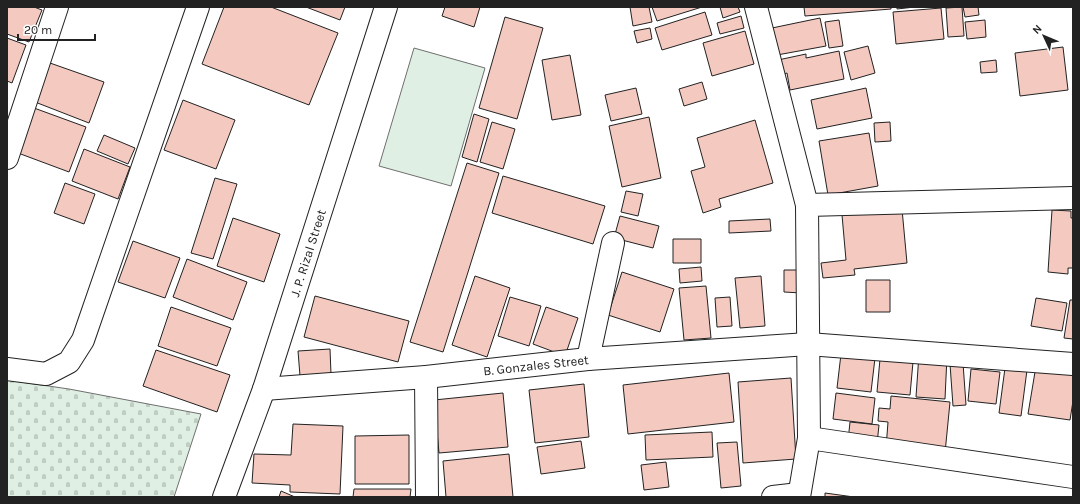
<svg xmlns="http://www.w3.org/2000/svg" width="1080" height="504" font-family="Karla,sans-serif">
<style>
.cemetery{fill:url(#cemetery-stones);stroke:#6f6f6f}
.pitch{fill:#e0efe3;stroke:#6f6f6f}
.building{fill:#f3c9c0;stroke:#222}
.lines{fill:none;stroke-linecap:round;stroke-linejoin:round}
.minor-casing{stroke:#222;stroke-width:24}
.minor{stroke:#fff;stroke-width:22}
.labels{text-anchor:middle;stroke-width:3;stroke-linejoin:round;paint-order:stroke}
.street-label{font-size:13px;fill:#222;stroke:#fff}
</style>
<defs>
<pattern id="cemetery-stones" width="16" height="16" patternUnits="userSpaceOnUse"><rect width="16" height="16" fill="#e0efe3"/><path d="M2 7V4a2 2 0 0 1 4 0v3zM10 15v-3a2 2 0 0 1 4 0v3z" fill="#c0cdc2"/></pattern>
</defs>
<rect width="100%" height="100%" fill="#fff"/>
<path class="cemetery" d="M 7,380 L 69,389 L 201,414 L 174,497 L 7,497 Z"/>
<path class="pitch" d="M 414,48 L 485,68 L 451,186 L 379,166 Z"/>
<path class="building" d="M 7,7 L 34,7 L 42,10 L 29,42 L 7,34 Z
M 224,7 L 271,7 L 338,33 L 309,105 L 202,64 Z
M 306,7 L 345,7 L 340,20 Z
M 445,7 L 480,7 L 474,27 L 442,16 Z
M 630,7 L 649,7 L 652,22 L 633,26 Z
M 652,7 L 702,7 L 657,21 Z
M 720,7 L 738,7 L 740,12 L 723,18 Z
M 804,7 L 891,7 L 891,9 L 805,16 Z
M 897,7 L 915,7 L 897,9 Z
M 962,7 L 964,36 L 948,37 L 946,8 Z
M 963,7 L 978,7 L 979,15 L 965,17 Z
M 941,8 L 944,39 L 896,44 L 893,12 Z
M 705,12 L 712,35 L 662,50 L 655,28 Z
M 741,16 L 744,28 L 720,34 L 717,23 Z
M 505,17 L 543,28 L 517,119 L 479,108 Z
M 820,18 L 826,46 L 777,55 L 772,28 Z
M 839,20 L 843,46 L 829,48 L 825,22 Z
M 985,20 L 986,37 L 967,39 L 965,22 Z
M 650,28 L 652,39 L 637,43 L 634,31 Z
M 745,31 L 754,64 L 712,76 L 703,43 Z
M 7,38 L 26,45 L 12,83 L 7,81 Z
M 868,46 L 875,73 L 851,80 L 844,52 Z
M 1063,47 L 1068,90 L 1020,96 L 1015,53 Z
M 839,51 L 844,79 L 790,90 L 787,73 L 781,75 L 778,60 L 806,54 L 806,58 Z
M 570,55 L 581,115 L 552,120 L 542,60 Z
M 996,60 L 997,72 L 981,73 L 980,62 Z
M 50,63 L 104,82 L 89,123 L 35,102 Z
M 702,82 L 707,99 L 684,106 L 679,89 Z
M 636,88 L 642,114 L 611,121 L 605,95 Z
M 866,88 L 872,118 L 817,129 L 811,100 Z
M 183,100 L 235,120 L 216,169 L 164,150 Z
M 34,108 L 86,127 L 69,172 L 18,153 Z
M 474,114 L 489,119 L 477,162 L 462,157 Z
M 649,117 L 661,178 L 622,187 L 609,126 Z
M 755,120 L 773,183 L 719,199 L 721,207 L 703,213 L 691,171 L 705,167 L 697,138 Z
M 492,122 L 515,129 L 503,169 L 480,162 Z
M 890,122 L 891,141 L 875,142 L 874,123 Z
M 869,133 L 878,186 L 828,195 L 819,141 Z
M 104,135 L 135,148 L 128,164 L 97,151 Z
M 84,149 L 130,167 L 118,199 L 72,181 Z
M 467,163 L 499,173 L 443,352 L 410,342 Z
M 503,176 L 605,206 L 593,244 L 492,213 Z
M 215,178 L 237,184 L 213,259 L 191,253 Z
M 65,183 L 95,194 L 84,224 L 54,213 Z
M 626,191 L 643,194 L 638,216 L 621,212 Z
M 902,209 L 907,263 L 854,269 L 855,275 L 823,278 L 821,263 L 846,260 L 842,215 Z
M 1052,210 L 1071,211 L 1071,218 L 1073,218 L 1073,268 L 1068,268 L 1068,274 L 1048,272 Z
M 620,216 L 659,226 L 653,248 L 614,238 Z
M 233,218 L 280,234 L 264,282 L 217,266 Z
M 770,219 L 771,231 L 729,233 L 729,221 Z
M 673,239 L 701,239 L 701,263 L 673,263 Z
M 133,241 L 180,258 L 165,298 L 118,282 Z
M 187,259 L 247,282 L 233,320 L 173,297 Z
M 701,267 L 702,281 L 680,283 L 679,269 Z
M 784,270 L 803,270 L 802,293 L 784,292 Z
M 622,272 L 674,289 L 660,332 L 608,315 Z
M 475,276 L 510,288 L 487,357 L 452,345 Z
M 761,276 L 765,326 L 740,328 L 735,278 Z
M 866,280 L 890,280 L 890,312 L 866,312 Z
M 706,286 L 711,338 L 684,340 L 679,288 Z
M 315,296 L 409,321 L 398,362 L 304,337 Z
M 510,297 L 541,306 L 529,346 L 498,336 Z
M 730,297 L 732,326 L 717,327 L 715,298 Z
M 1036,298 L 1067,303 L 1062,331 L 1031,326 Z
M 1070,300 L 1073,300 L 1073,339 L 1064,338 Z
M 171,307 L 231,328 L 217,366 L 158,346 Z
M 546,307 L 578,318 L 565,356 L 533,344 Z
M 330,349 L 331,374 L 300,376 L 298,351 Z
M 156,350 L 230,375 L 217,412 L 143,386 Z
M 841,354 L 875,358 L 871,392 L 837,388 Z
M 919,354 L 947,356 L 945,399 L 916,397 Z
M 880,359 L 913,362 L 910,395 L 877,392 Z
M 963,363 L 966,405 L 953,406 L 950,364 Z
M 1036,366 L 1073,372 L 1073,401 L 1070,420 L 1028,414 Z
M 1005,368 L 1027,370 L 1021,416 L 999,413 Z
M 971,369 L 1000,372 L 996,404 L 968,401 Z
M 729,373 L 734,422 L 628,434 L 623,385 Z
M 791,378 L 796,459 L 743,463 L 738,382 Z
M 584,384 L 589,437 L 535,443 L 529,390 Z
M 503,393 L 508,447 L 439,453 L 434,400 Z
M 836,393 L 875,398 L 872,424 L 833,419 Z
M 891,396 L 950,402 L 945,453 L 886,448 L 888,422 L 878,421 L 879,408 L 890,409 Z
M 850,422 L 879,425 L 877,444 L 848,441 Z
M 293,424 L 343,426 L 340,494 L 290,492 L 290,485 L 252,483 L 254,454 L 291,455 Z
M 712,432 L 713,457 L 646,460 L 645,435 Z
M 409,435 L 409,484 L 355,484 L 355,436 Z
M 581,441 L 585,468 L 541,474 L 537,447 Z
M 737,442 L 741,486 L 721,488 L 717,443 Z
M 509,454 L 513,497 L 446,497 L 443,461 Z
M 666,462 L 669,487 L 644,490 L 641,465 Z
M 354,489 L 411,489 L 410,497 L 353,497 Z
M 281,491 L 295,497 L 279,497 Z
M 825,493 L 854,497 L 825,497 Z"/>
<g class="lines">
<g class="minor-casing">
<g id="minor">
<path d="M 756,7 L 807,205 L 809,438 L 799,497"/>
<path d="M 7,158 L 57,7"/>
<path d="M 807,205 L 1073,198"/>
<path d="M 588,359 L 613,243"/>
<path d="M 7,369 L 46,374 L 69,362 L 83,340 L 198,7"/>
<path d="M 426,377 L 427,497"/>
<path id="s1" d="M 264,389 L 426,377 L 588,359 L 808,344 L 1073,364"/>
<path d="M 809,438 L 1073,477"/>
<path id="s2" d="M 224,497 L 264,389 L 386,7"/>
<path d="M 773,497 L 799,494"/>
</g>
</g>
<use href="#minor" class="minor"/>
</g>
<g class="labels">
<g class="street-label">
<text dy="5" stroke="none"><textPath href="#s2" startOffset="258">J. P. Rizal Street</textPath></text>
<text dy="5" stroke="none"><textPath href="#s1" startOffset="273">B. Gonzales Street</textPath></text>
</g>
</g>
<rect width="1080" height="504" fill="none" stroke="#222222" stroke-width="16"/>
<g transform="translate(1044 36) rotate(314)" stroke="#ffffff" stroke-width="3" paint-order="stroke">
<path d="M0-3L7 15L0 10L-7 15Z" fill="#222222"/>
<text y="-6" font-size="11" font-weight="bold" text-anchor="middle" fill="#222222">N</text>
</g>
<path d="M18 34v6h77v-6" fill="none" stroke="#222222" stroke-width="2"/>
<text x="24" y="34" font-size="12" fill="#222222" stroke="#ffffff" stroke-width="3" paint-order="stroke">20 m</text>
</svg>
